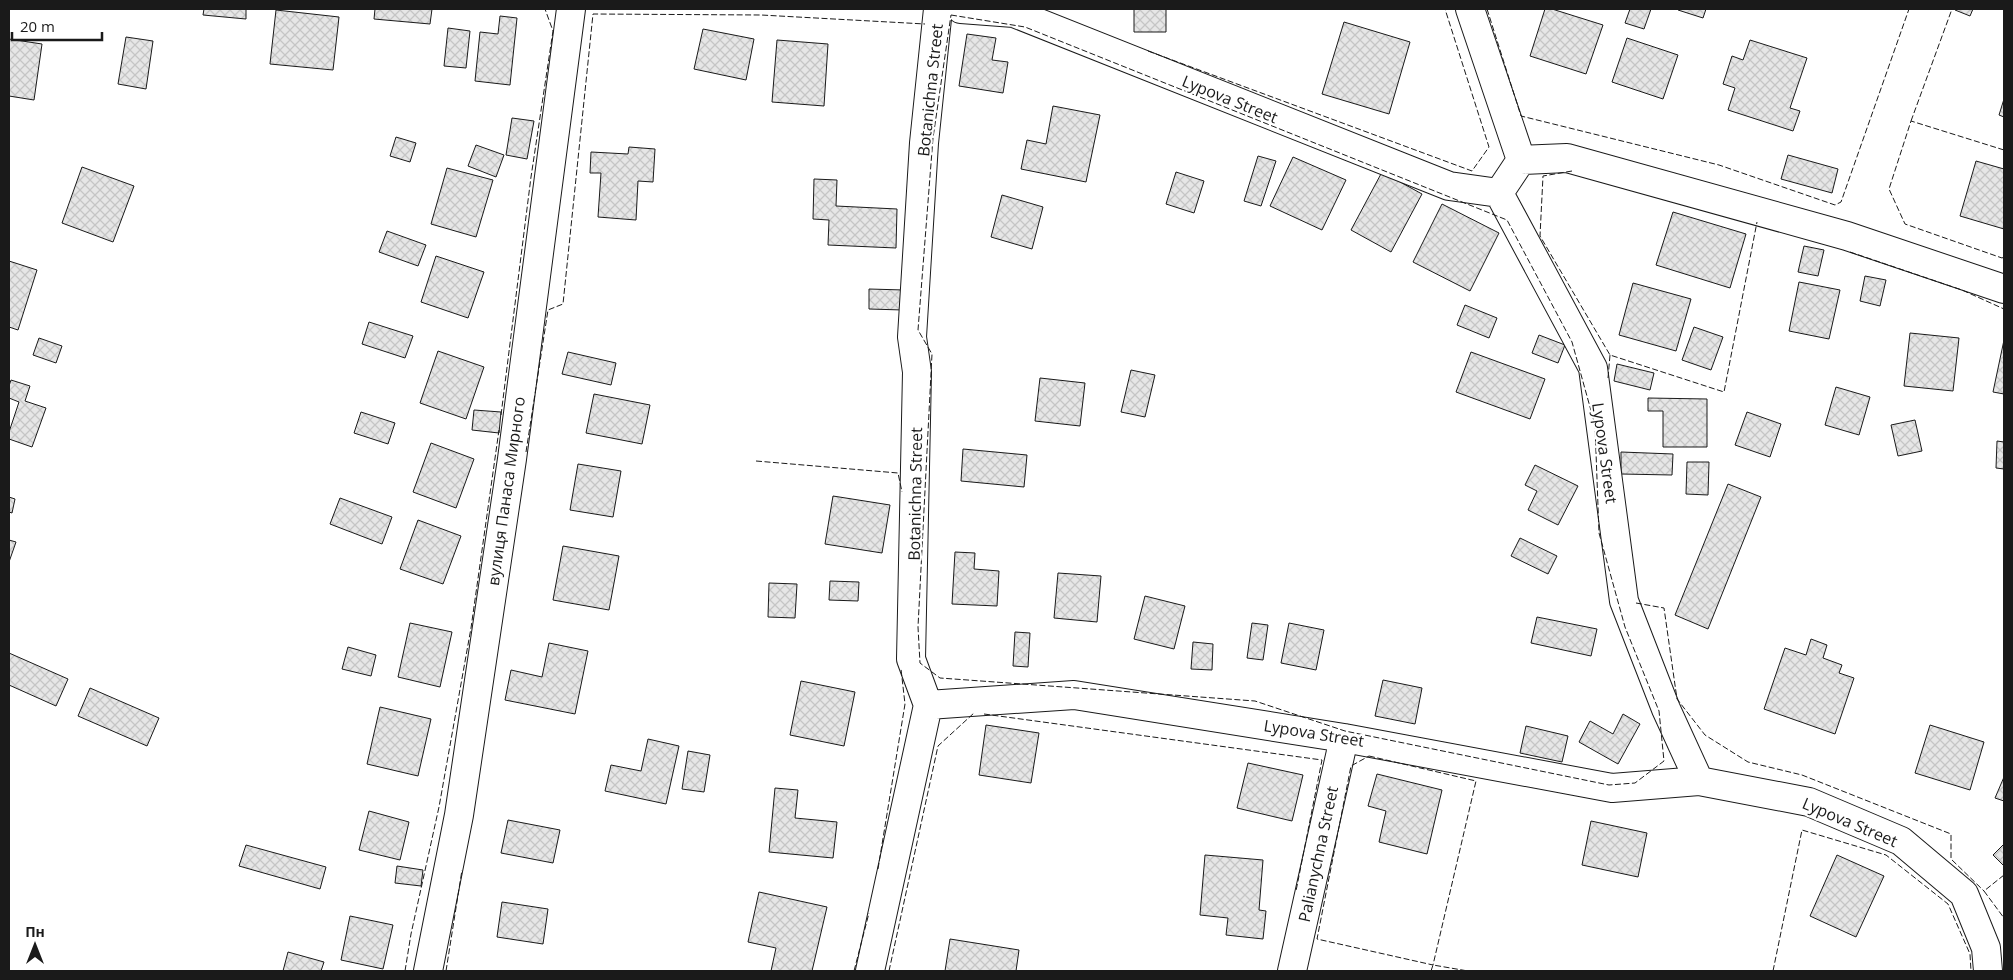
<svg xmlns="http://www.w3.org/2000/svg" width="2013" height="980" font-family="'Open Sans',sans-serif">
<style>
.building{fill:url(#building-cross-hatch);stroke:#1a1a1a}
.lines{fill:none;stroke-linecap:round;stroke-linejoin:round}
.street-casing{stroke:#1a1a1a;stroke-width:30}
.street{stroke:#fff;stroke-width:28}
.fence{stroke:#1a1a1a;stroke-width:1;stroke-dasharray:6 2.5;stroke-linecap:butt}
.labels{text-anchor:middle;stroke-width:4;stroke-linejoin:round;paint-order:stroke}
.street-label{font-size:16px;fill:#1a1a1a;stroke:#fff}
</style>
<defs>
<pattern id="building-cross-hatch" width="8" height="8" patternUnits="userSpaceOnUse" patternTransform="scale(1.25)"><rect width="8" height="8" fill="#e6e6e6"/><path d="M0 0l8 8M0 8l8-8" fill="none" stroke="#c5c5c5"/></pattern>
</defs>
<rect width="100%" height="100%" fill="#fff"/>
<path class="building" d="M 204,9 L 246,9 L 246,19 L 203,15 Z
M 375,9 L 432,9 L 430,24 L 374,19 Z
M 1134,9 L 1166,9 L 1166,32 L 1134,32 Z
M 1545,9 L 1552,9 L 1603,25 L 1586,74 L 1530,56 Z
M 1630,9 L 1651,9 L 1644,29 L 1625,23 Z
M 1679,9 L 1706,9 L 1703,18 L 1678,10 Z
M 1956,9 L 1973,9 L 1970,16 L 1955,10 Z
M 276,10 L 339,17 L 333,70 L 270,64 Z
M 500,16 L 517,18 L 510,85 L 475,81 L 480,32 L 498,34 Z
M 1344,22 L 1410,42 L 1389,114 L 1322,94 Z
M 448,28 L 470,31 L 466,68 L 444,66 Z
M 703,29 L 754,39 L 746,80 L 694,69 Z
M 967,34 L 996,38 L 992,60 L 1008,62 L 1003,93 L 959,86 Z
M 126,37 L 153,41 L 146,89 L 118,84 Z
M 1627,38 L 1678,55 L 1663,99 L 1612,82 Z
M 9,39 L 42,44 L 34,100 L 9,96 Z
M 777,40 L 828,44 L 824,106 L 772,102 Z
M 1750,40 L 1807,58 L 1790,108 L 1800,111 L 1793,131 L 1728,110 L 1735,88 L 1723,84 L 1732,56 L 1743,60 Z
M 2004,99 L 2004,117 L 1999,115 Z
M 1053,106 L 1100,115 L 1086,182 L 1021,169 L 1027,140 L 1046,144 Z
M 512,118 L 534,121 L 527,159 L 506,155 Z
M 396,137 L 416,143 L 410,162 L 390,156 Z
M 476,145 L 504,155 L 496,177 L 468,166 Z
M 629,147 L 655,149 L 653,182 L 638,181 L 636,220 L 598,217 L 601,173 L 590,173 L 591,152 L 628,154 Z
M 1788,155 L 1838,169 L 1832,193 L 1781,179 Z
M 1258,156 L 1276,161 L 1261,206 L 1244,201 Z
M 1293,157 L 1346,180 L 1322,230 L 1270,206 Z
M 1976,161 L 2004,169 L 2004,229 L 1960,216 Z
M 82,167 L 134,186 L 113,242 L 62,223 Z
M 447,168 L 493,180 L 476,237 L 431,224 Z
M 1176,172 L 1204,181 L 1194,213 L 1166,204 Z
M 1382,172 L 1422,194 L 1391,252 L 1351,230 Z
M 814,179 L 837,180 L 836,206 L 897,209 L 896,248 L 828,245 L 829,220 L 813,219 Z
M 1002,195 L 1043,207 L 1032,249 L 991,237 Z
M 1442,204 L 1499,233 L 1470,291 L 1413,262 Z
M 1673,212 L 1746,234 L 1730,288 L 1656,265 Z
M 387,231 L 426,245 L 418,266 L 379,252 Z
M 1804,246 L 1824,250 L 1818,276 L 1798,272 Z
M 436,256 L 484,272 L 468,318 L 421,302 Z
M 9,261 L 37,270 L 18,330 L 9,327 Z
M 1865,276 L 1886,280 L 1880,306 L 1860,301 Z
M 1799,282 L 1840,290 L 1829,339 L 1789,331 Z
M 1633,283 L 1691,299 L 1676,351 L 1619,335 Z
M 869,289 L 904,290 L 903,310 L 869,309 Z
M 1465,305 L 1497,318 L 1489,338 L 1457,325 Z
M 369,322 L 413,336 L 405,358 L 362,344 Z
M 1694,327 L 1723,337 L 1711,370 L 1682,360 Z
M 1910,333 L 1959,338 L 1953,391 L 1904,386 Z
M 1539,335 L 1565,345 L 1558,363 L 1532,353 Z
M 39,338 L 62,346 L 56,363 L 33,355 Z
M 2004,340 L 2004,394 L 1993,392 Z
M 438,351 L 484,367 L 466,419 L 420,403 Z
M 568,352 L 616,363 L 611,385 L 562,374 Z
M 1471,352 L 1545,379 L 1530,419 L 1456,392 Z
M 1617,364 L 1654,373 L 1650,390 L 1614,381 Z
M 1131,370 L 1155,375 L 1145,417 L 1121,412 Z
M 1040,378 L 1085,383 L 1080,426 L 1035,421 Z
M 11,380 L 30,386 L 25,401 L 46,408 L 32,447 L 9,439 L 9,432 L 19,402 L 9,398 L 9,386 Z
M 1836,387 L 1870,397 L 1859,435 L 1825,425 Z
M 594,394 L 650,405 L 642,444 L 586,433 Z
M 1648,398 L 1707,399 L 1707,447 L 1663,447 L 1663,411 L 1648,411 Z
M 474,410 L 501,412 L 499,433 L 472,430 Z
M 361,412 L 395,423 L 388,444 L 354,433 Z
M 1747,412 L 1781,424 L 1770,457 L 1735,445 Z
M 1915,420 L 1922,451 L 1898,456 L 1891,425 Z
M 1997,441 L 2004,442 L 2004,469 L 1996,468 Z
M 431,443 L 474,459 L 456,508 L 413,492 Z
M 963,449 L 1027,455 L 1024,487 L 961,481 Z
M 1621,452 L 1673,454 L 1672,475 L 1621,474 Z
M 1687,462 L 1709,462 L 1708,495 L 1686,494 Z
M 578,464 L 621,471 L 613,517 L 570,510 Z
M 1535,465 L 1578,486 L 1558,525 L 1528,510 L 1537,491 L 1525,485 Z
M 1728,484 L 1761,497 L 1708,629 L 1675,615 Z
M 833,496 L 890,505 L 882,553 L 825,544 Z
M 9,497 L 15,499 L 12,513 L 9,512 Z
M 340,498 L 392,517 L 382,544 L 330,524 Z
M 418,520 L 461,536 L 443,584 L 400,569 Z
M 1520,538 L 1557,556 L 1548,574 L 1511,556 Z
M 9,540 L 16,542 L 9,562 Z
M 563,546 L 619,556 L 609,610 L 553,600 Z
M 955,552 L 975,553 L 974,569 L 999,571 L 997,606 L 952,604 Z
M 1058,573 L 1101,576 L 1097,622 L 1054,618 Z
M 830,581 L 859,582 L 858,601 L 829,600 Z
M 769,583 L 797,584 L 795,618 L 768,617 Z
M 1145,596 L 1185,606 L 1174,649 L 1134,639 Z
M 1537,617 L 1597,629 L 1591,656 L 1531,643 Z
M 410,623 L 452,632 L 440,687 L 398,677 Z
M 1252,623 L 1268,625 L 1263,660 L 1247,658 Z
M 1289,623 L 1324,630 L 1316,670 L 1281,663 Z
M 1015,632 L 1030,633 L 1028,667 L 1013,666 Z
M 1811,639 L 1827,645 L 1823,658 L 1842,665 L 1839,673 L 1854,678 L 1835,734 L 1764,709 L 1785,648 L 1806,655 Z
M 1193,642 L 1213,644 L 1212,670 L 1191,669 Z
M 549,643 L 588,651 L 575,714 L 505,700 L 511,670 L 542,677 Z
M 348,647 L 376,655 L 371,676 L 342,669 Z
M 9,653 L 68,679 L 56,706 L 9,685 Z
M 1383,680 L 1422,688 L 1415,724 L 1375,716 Z
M 801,681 L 855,692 L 844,746 L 790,735 Z
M 90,688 L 159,718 L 147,746 L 78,716 Z
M 380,707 L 431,719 L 418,776 L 367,764 Z
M 1623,714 L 1640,724 L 1618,764 L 1579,742 L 1590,721 L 1613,734 Z
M 986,725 L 1039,733 L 1031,783 L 979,775 Z
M 1930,725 L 1984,742 L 1970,790 L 1915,773 Z
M 1526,726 L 1568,736 L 1562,762 L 1520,753 Z
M 648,739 L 679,746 L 666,804 L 605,791 L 611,765 L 641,771 Z
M 688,751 L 710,755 L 704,792 L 682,789 Z
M 1248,763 L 1303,775 L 1292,821 L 1237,808 Z
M 1377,774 L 1442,790 L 1427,854 L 1379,842 L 1386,811 L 1368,806 Z
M 2004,777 L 2004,801 L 1995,798 Z
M 775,788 L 798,790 L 795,818 L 837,822 L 833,858 L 769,852 Z
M 369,811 L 409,822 L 400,860 L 359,850 Z
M 508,820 L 560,830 L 553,863 L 501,853 Z
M 1591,821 L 1647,833 L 1638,877 L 1582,865 Z
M 2004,844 L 2004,866 L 1993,855 Z
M 246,845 L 326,867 L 320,889 L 239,866 Z
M 1205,855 L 1263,860 L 1259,910 L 1266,911 L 1263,939 L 1226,935 L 1228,918 L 1200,915 Z
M 1837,855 L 1884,876 L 1856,937 L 1810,916 Z
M 397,866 L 423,870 L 421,886 L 395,883 Z
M 759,892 L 827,907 L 812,971 L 771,971 L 776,948 L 748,942 Z
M 502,902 L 548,909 L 543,944 L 497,937 Z
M 350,916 L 393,925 L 383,969 L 341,960 Z
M 950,939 L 1019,950 L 1016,971 L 945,971 Z
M 288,952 L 324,962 L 321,971 L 283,971 Z"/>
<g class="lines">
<g class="street-casing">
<path id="street" d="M 961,9 L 1014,13 L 1449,186 L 1499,193
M 1470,9 L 1521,160 L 1499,193 L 1593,368 L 1624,601 L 1666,709 L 1699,781
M 1521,160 L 1567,158 L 1847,236 L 2004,289
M 928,705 L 1074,695 L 1344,738 L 1612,788 L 1699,781 L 1809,802 L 1901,841 L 1964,894 L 1986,948 L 1988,971
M 428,971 L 459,815 L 512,459 L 571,9
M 870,971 L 928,705 L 911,659 L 917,372 L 912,337 L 924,143 L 938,9
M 1292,971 L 1344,738"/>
</g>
<use href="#street" class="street"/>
<path class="fence" d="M 1487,9 L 1521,116 L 1719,165 L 1835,205 L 1841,202 L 1909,9
M 951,15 L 1025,27 L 1507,220 L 1572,342 L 1595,425 L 1599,533 L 1625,627 L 1659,711 L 1664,761 L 1635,783 L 1609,785 L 1345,731 L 1255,701 L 940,678 L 920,663 L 918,627 L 932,354 L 918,330 L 933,138 Z
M 1148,51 L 1472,171 L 1489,147 L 1445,9
M 1911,121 L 1952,9
M 2004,150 L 1911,121 L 1889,189 L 1905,224 L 2002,258 L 2004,257
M 1572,171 L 1543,176 L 1540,236 L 1610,355 L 1724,392 L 1757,222
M 1850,252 L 1962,290 L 2004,309
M 1608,378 L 1610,355
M 501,415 L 531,177 L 553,31 L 545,9
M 526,452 L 548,310 L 563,304 L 593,14 L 761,15 L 925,24
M 756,461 L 898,473 L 902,492
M 1636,603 L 1664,608 L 1677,699 L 1705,735 L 1748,762 L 1802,775 L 1951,834 L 1951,859 L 1984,891
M 984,714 L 1322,760 L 1296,891
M 1369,756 L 1476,781 L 1433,965 L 1317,939 L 1351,766 Z
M 878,869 L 905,704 L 901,669
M 2004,875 L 1984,891 L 2004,918
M 405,971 L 411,934 L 439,807 L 471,628 L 499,430
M 446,971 L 462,870
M 854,971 L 869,913
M 889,971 L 938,746 L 974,713
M 1431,971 L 1433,965 L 1468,971
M 1773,971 L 1802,830 L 1886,855 L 1948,904 L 1970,954 L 1971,971"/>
</g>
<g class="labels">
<g class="street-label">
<text transform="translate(930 90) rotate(-84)" y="6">Botanichna Street</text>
<text transform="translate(1230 99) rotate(22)" y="6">Lypova Street</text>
<text transform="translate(1605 453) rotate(82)" y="6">Lypova Street</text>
<text transform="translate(506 491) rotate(-82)" y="6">вулиця Панаса Мирного</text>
<text transform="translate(915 494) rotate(-89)" y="6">Botanichna Street</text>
<text transform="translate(1314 733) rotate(9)" y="6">Lypova Street</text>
<text transform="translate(1850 822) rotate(23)" y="6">Lypova Street</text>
<text transform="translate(1318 854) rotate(-78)" y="6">Palianychna Street</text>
</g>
</g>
<rect width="2013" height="980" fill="none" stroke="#1a1a1a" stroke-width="20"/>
<g transform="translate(35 945)" stroke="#ffffff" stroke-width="4" paint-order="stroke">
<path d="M0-4L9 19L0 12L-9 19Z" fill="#1a1a1a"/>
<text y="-8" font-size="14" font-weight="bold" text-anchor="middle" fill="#1a1a1a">Пн</text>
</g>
<path d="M12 32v8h90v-8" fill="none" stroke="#1a1a1a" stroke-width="2.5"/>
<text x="20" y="32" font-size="15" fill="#1a1a1a" stroke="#ffffff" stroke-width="4" paint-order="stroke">20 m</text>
</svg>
